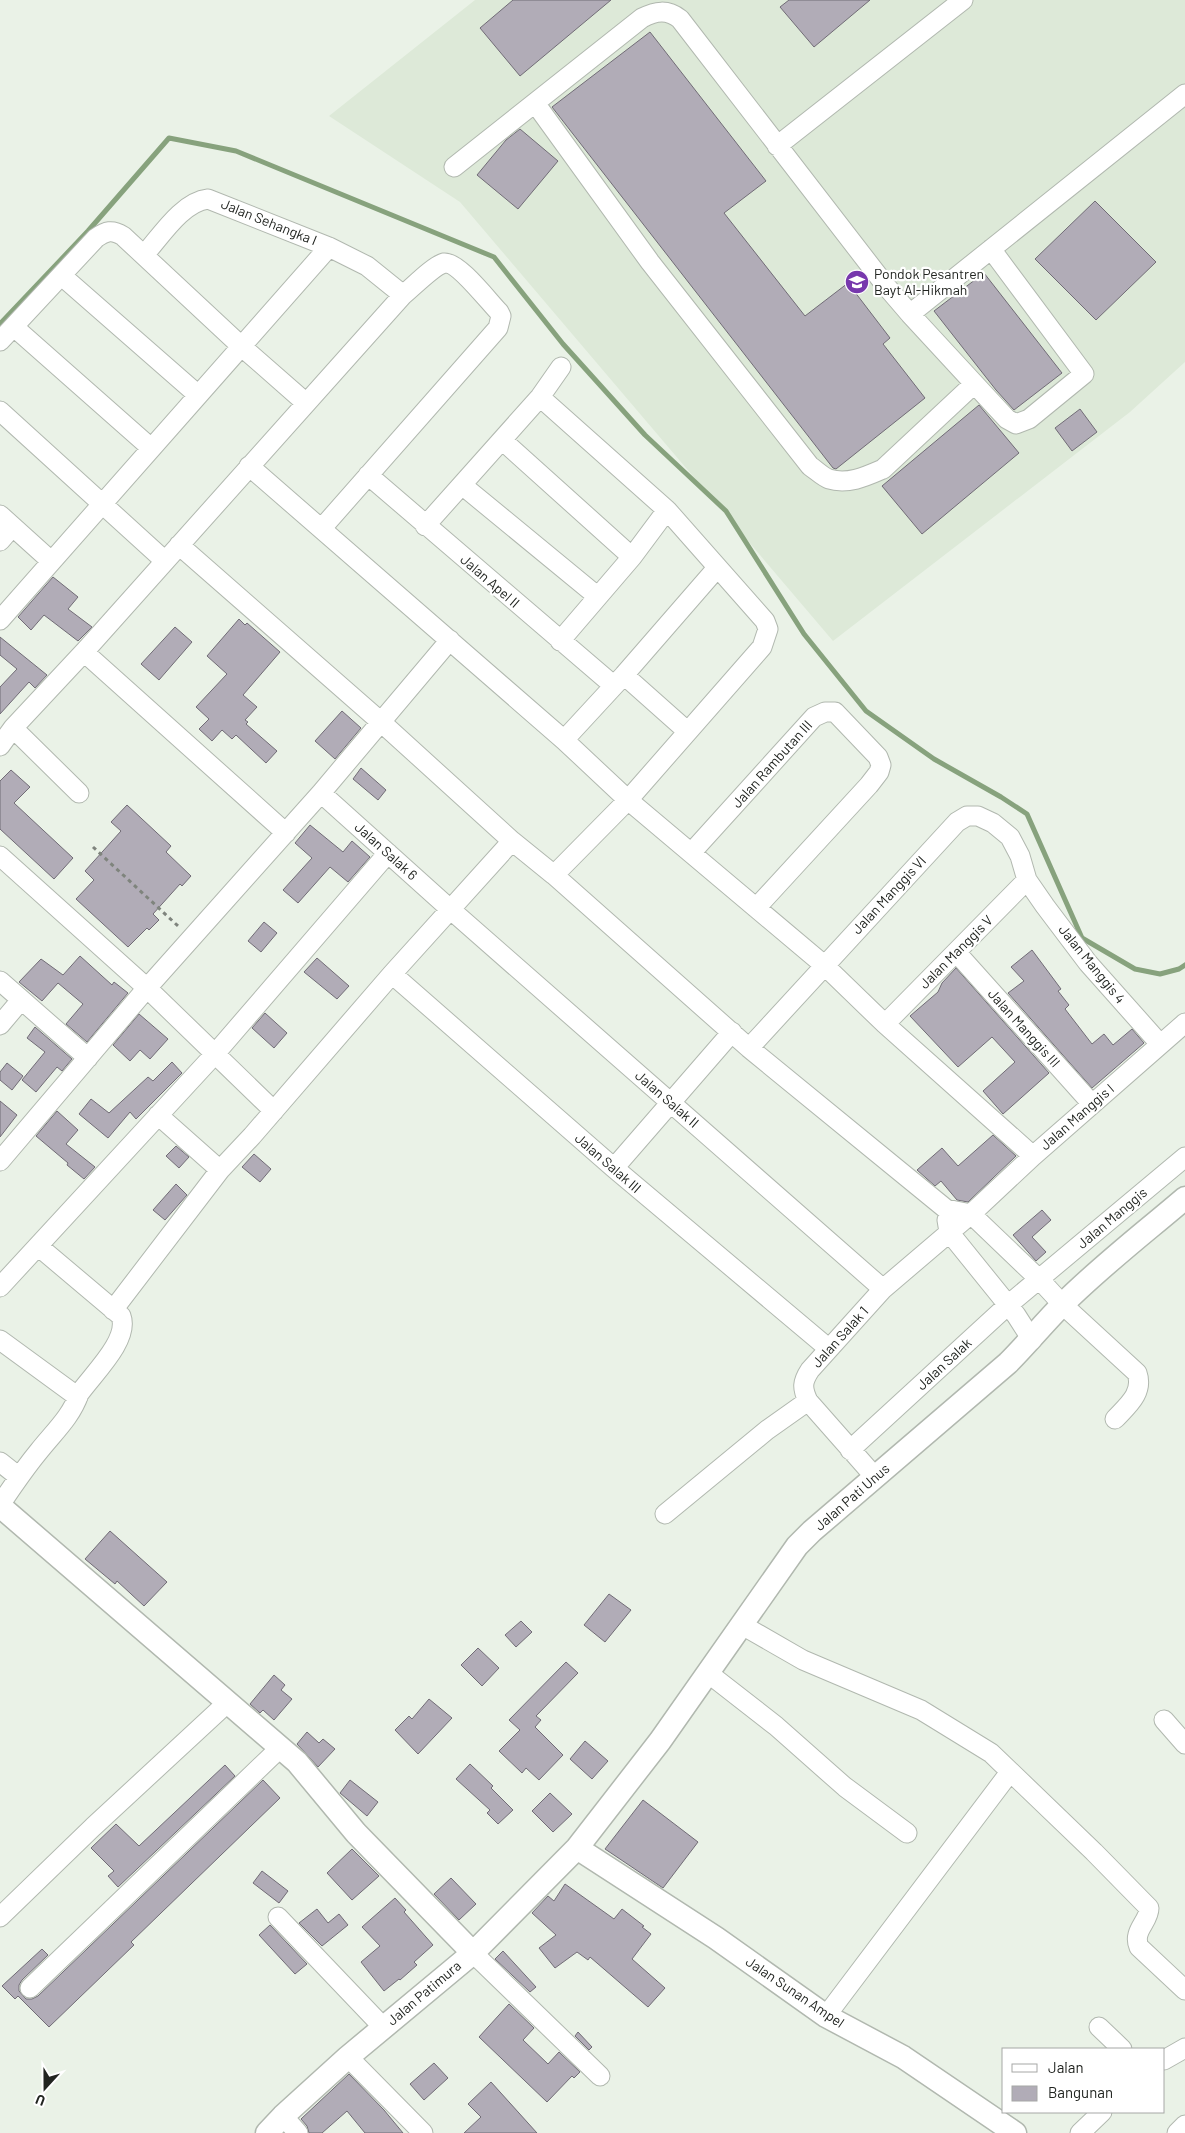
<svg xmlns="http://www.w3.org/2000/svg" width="1185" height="2133" font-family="Barlow,sans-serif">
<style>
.built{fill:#dde9d8}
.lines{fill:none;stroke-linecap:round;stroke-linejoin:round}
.stream{stroke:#87a27d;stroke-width:5}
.building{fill:#b1acb7;stroke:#716c76}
.minor-casing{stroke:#b1b8af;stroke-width:21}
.major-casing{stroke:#b1b8af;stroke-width:25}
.path{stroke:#7f847d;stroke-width:3;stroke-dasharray:4 4;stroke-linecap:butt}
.minor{stroke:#fff;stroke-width:19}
.major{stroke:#fff;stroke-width:22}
.labels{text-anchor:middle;stroke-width:4.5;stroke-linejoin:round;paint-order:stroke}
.street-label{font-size:14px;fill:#212420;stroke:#fff}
.poi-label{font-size:14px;fill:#212420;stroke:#fff;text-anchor:start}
</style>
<rect width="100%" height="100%" fill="#eaf2e7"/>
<path class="built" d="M 475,0 L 1185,0 L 1185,362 L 1130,412 L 833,641 L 460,202 L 329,116 Z"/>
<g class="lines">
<path class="stream" d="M 0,324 L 88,231 L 169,138 L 236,151 L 494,257 L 563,344 L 645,435 L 726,511 L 804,634 L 866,711 L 934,759 L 1001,797 L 1027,814 L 1082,938 L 1135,969 L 1160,974 L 1179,969 L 1185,965"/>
</g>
<path class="building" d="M 513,0 L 611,0 L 520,76 L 480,28 Z
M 789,0 L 870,0 L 814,47 L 780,7 Z
M 650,32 L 766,181 L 724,213 L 805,316 L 848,283 L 890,338 L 883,344 L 925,398 L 836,469 L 833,468 L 552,107 Z
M 520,129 L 558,161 L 518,209 L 477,175 L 506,140 Z
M 1095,201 L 1156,262 L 1096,320 L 1035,259 Z
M 984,273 L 1062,373 L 1014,410 L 996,390 L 934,311 Z
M 979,405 L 1019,453 L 922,534 L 882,486 Z
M 1080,409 L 1097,432 L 1072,451 L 1055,428 Z
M 53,577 L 78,597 L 68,609 L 92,627 L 78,641 L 44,615 L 31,630 L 18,617 Z
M 239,619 L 245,625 L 247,623 L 280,652 L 243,695 L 257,707 L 245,720 L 248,722 L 246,724 L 277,751 L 266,763 L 236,735 L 232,739 L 222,730 L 212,741 L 199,729 L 209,719 L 196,707 L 227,674 L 207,656 Z
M 175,627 L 192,642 L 159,680 L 141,664 Z
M 0,637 L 47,675 L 35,688 L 29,682 L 0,714 L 0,687 L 17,669 L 0,655 Z
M 342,711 L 361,728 L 335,759 L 315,741 Z
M 361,768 L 386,790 L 378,800 L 353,779 Z
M 11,770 L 30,787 L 14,803 L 73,858 L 54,879 L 0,829 L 0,781 Z
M 127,805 L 171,846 L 166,852 L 191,876 L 182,886 L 180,884 L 153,914 L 159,920 L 149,930 L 147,928 L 128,947 L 76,899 L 94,880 L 85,871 L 121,831 L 111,822 Z
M 310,825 L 343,852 L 352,841 L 370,857 L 348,882 L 330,867 L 298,903 L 283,890 L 312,858 L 295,843 Z
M 264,922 L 277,933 L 261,952 L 248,941 Z
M 1032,950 L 1061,989 L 1058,991 L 1069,1005 L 1065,1009 L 1092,1044 L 1104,1034 L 1113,1045 L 1132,1029 L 1144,1043 L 1092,1088 L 1008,993 L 1024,981 L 1011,967 Z
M 80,956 L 112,985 L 114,982 L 128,993 L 87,1042 L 66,1024 L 83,1004 L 58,983 L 42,1001 L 19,982 L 41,959 L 63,975 Z
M 317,958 L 349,986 L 337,999 L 304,972 Z
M 956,968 L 1049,1073 L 1003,1114 L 983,1091 L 1015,1062 L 992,1037 L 958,1067 L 910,1016 L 938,992 L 942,983 Z
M 265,1013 L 287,1033 L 274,1048 L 252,1028 Z
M 139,1014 L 168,1039 L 150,1059 L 140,1050 L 130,1061 L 113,1045 Z
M 35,1027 L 72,1059 L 62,1071 L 57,1067 L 36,1092 L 22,1080 L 45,1052 L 27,1038 Z
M 172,1062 L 182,1073 L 136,1119 L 130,1112 L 108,1138 L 79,1114 L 91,1099 L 109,1113 L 148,1077 L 153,1081 Z
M 7,1063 L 23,1076 L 12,1090 L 0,1080 L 0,1072 Z
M 0,1101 L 17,1115 L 0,1137 Z
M 57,1111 L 78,1130 L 66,1144 L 95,1167 L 84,1179 L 67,1165 L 68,1163 L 36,1136 Z
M 993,1135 L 1016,1156 L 968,1202 L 957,1200 L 941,1181 L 935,1186 L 917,1170 L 942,1148 L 958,1166 Z
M 176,1146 L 189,1157 L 179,1168 L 166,1156 Z
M 254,1154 L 271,1169 L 260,1182 L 242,1167 Z
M 176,1184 L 187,1195 L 165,1220 L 153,1210 Z
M 1042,1210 L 1051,1220 L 1032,1237 L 1046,1252 L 1036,1261 L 1013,1235 Z
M 110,1531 L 167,1582 L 144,1606 L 117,1581 L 115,1584 L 85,1559 Z
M 609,1594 L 631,1610 L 605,1642 L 584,1625 Z
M 521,1621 L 532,1632 L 516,1647 L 505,1635 Z
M 478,1648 L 499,1668 L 482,1686 L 461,1665 Z
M 566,1662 L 578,1673 L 536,1716 L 541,1720 L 535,1727 L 563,1755 L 539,1780 L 526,1768 L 522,1773 L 499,1751 L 520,1730 L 509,1720 Z
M 274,1675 L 285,1685 L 281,1690 L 292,1699 L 274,1720 L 263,1710 L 260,1713 L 250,1704 Z
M 429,1699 L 452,1718 L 418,1754 L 395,1730 L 409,1716 L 412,1719 Z
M 307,1732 L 319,1743 L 323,1739 L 335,1749 L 318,1767 L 297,1744 Z
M 585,1741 L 608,1761 L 592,1779 L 570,1759 Z
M 470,1764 L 493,1786 L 491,1788 L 513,1810 L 498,1824 L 487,1813 L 490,1810 L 456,1779 Z
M 225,1765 L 235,1776 L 118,1887 L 108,1876 L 114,1871 L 91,1848 L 116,1824 L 139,1846 Z
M 263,1780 L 280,1798 L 131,1942 L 134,1945 L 49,2027 L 18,1996 L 15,1999 L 2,1986 L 42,1949 L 48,1955 L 22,1980 L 19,1985 L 19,1991 L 26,1999 L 32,1999 L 38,1996 Z
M 350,1780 L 378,1802 L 367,1816 L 340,1793 Z
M 550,1793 L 572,1814 L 553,1832 L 532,1811 Z
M 643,1800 L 698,1842 L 663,1888 L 605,1849 Z
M 352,1849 L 379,1876 L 352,1900 L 327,1873 Z
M 262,1871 L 288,1891 L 279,1903 L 253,1883 Z
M 451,1878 L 476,1904 L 459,1920 L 434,1894 Z
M 565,1884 L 614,1919 L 622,1909 L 644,1926 L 642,1927 L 651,1934 L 632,1959 L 665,1988 L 648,2007 L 590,1957 L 588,1960 L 577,1952 L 555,1968 L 539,1948 L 556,1935 L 532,1913 L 548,1896 L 554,1901 Z
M 395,1898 L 406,1910 L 404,1912 L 433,1945 L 414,1962 L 417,1965 L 400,1980 L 399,1979 L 384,1991 L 361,1962 L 380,1946 L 362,1927 Z
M 317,1909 L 328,1923 L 339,1914 L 348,1925 L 322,1946 L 299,1923 Z
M 270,1925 L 307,1964 L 295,1974 L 259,1935 Z
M 503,1951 L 536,1987 L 530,1992 L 495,1959 Z
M 509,2004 L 534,2028 L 523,2040 L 548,2064 L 559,2052 L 580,2072 L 574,2078 L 572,2076 L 547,2102 L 479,2037 Z
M 578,2032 L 592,2047 L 589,2050 L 575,2036 Z
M 434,2063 L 448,2078 L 424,2100 L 410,2084 Z
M 349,2074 L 384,2110 L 403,2133 L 365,2133 L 347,2111 L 322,2133 L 309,2133 L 307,2126 L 301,2119 Z
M 491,2082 L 537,2133 L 464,2133 L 481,2117 L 468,2104 Z"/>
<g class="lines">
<g class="minor-casing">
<path id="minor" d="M 535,103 L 650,262 L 810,466 C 816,470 823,477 829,479 C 848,485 867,476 883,469 L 974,384
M 777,146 L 963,0
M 454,167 L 642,18 C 656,11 667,9 680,19 L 886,286 L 910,314 L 1185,94
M 144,255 C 161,236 182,202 208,199 L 329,247 L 367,266 L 403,295
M 62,276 L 198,395
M 910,314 L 1007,419 L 1016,424 L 1029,419 L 1084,374 L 991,249
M 14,327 L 151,448
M 0,341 L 96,238 C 106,231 112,229 123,236 L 241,346 L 306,403
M 540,397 L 667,510 L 765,621 L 768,629 L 762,647 L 628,800 L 554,875
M 0,411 L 165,561
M 502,440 L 632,557
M 249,466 L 564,740 L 628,800 L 824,965 L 885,1024 L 1033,1156
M 368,475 L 613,685
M 462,485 L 597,596
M 0,515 L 51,561
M 425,526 L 540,397 L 561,367
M 0,541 L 12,527
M 179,545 L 381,722 L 512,841 L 554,875 L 749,1048 L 946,1209 L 971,1214 L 1040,1280 L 1063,1305 L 1137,1373 C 1144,1393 1127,1406 1115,1419
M 0,620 L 329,247
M 560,641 L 632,557 L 667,510
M 84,652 L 286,833
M 624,675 L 687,731
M 13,728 L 79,793
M 564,740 L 624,675 L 717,568
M 0,746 L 13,728 L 84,652 L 403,295 C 413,287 433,266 444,263 C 458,261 489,302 499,312 L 501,316 L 498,328 L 322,528
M 321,793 L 450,909 L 883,1289
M 691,853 L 814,717 L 825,712 L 835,712 L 878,757 L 881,765 L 879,772 L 869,785 L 756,908
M 0,856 L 147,988 L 274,1111
M 956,952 L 1092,1104
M 392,974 L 614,1168 L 828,1348
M 0,981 L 88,1058
M 885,1024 L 1027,880
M 0,1025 L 21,1000
M 749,1048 L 957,822 L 967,816 L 978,816 L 993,823 L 1010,837 L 1020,856 L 1027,880 L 1045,906 L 1088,963 L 1160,1044
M 158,1115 L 220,1170
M 0,1161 L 147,988 L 321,793 L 450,640
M 614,1168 L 732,1032
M 947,1220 L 949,1232 L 1016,1315 L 1032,1340
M 0,1287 L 214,1055 L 388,853
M 113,1310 L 220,1170 L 252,1136 L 392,974 L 512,841
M 0,1340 L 78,1397
M 850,1450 L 1008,1305 L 1185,1157
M 0,1462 L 19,1477
M 875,1477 L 808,1401 C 802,1388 802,1382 810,1370 L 883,1289 L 971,1214 L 1033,1156 L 1185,1023
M 0,1505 C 12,1487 25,1468 39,1451 C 54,1432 71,1417 79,1394 C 92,1375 130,1340 121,1316 L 38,1246
M 665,1514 L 767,1430 L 808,1401
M 742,1625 L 803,1660 L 921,1710 L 991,1753 L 1094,1852 L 1149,1908 C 1149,1922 1132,1931 1139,1947 L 1185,1990
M 708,1673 L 776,1726 L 845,1787 L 907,1833
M 1164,1720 L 1185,1744
M 0,1917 L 93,1827 L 227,1703
M 278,1917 L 383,2027
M 473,1953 L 600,2076
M 30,1988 L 280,1748
M 826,2016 L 1010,1772
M 1099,2027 L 1122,2049
M 348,2057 L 423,2133
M 1164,2060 L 1185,2048
M 283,2116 L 298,2133
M 1080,2133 L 1102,2112
M 1177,2133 L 1185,2125"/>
</g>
<g class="major-casing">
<path id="major" d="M 0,1506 L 297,1762 L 356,1833 L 473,1953
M 577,1848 L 716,1938 L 826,2016 L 903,2057 L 1015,2133
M 267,2133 L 283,2116 L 348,2057 L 473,1953 L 577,1848 L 660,1741 L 797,1546 L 812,1531 L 1008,1363 C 1027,1344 1044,1323 1063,1304 C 1101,1266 1144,1233 1185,1198"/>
</g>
<path class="path" d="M 93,847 L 178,926"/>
<use href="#minor" class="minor"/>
<use href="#major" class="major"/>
</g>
<defs>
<g id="school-disc" transform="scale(1.25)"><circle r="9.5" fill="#7738ad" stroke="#fff"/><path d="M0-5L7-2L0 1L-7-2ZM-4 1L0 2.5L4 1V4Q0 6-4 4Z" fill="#fff"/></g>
</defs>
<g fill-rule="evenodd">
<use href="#school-disc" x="857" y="282"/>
</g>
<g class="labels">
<g class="street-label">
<text transform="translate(269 222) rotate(22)" y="5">Jalan Sehangka I</text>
<text transform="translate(490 581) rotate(41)" y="5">Jalan Apel II</text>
<text transform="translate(772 764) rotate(-48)" y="5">Jalan Rambutan III</text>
<text transform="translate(386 851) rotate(42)" y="5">Jalan Salak 6</text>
<text transform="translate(889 895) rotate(-47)" y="5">Jalan Manggis VI</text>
<text transform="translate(956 952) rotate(-45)" y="5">Jalan Manggis V</text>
<text transform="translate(1092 964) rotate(51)" y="5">Jalan Manggis 4</text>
<text transform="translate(1024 1028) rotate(48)" y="5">Jalan Manggis III</text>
<text transform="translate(667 1099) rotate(41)" y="5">Jalan Salak II</text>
<text transform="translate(1077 1117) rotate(-41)" y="5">Jalan Manggis I</text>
<text transform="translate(608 1163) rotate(41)" y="5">Jalan Salak III</text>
<text transform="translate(1112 1218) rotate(-40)" y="5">Jalan Manggis</text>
<text transform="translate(840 1337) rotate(-48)" y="5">Jalan Salak 1</text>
<text transform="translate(944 1364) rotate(-43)" y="5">Jalan Salak</text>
<text transform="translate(852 1497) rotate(-41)" y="5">Jalan Pati Unus</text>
<text transform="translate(795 1992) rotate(34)" y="5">Jalan Sunan Ampel</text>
<text transform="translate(424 1993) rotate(-40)" y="5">Jalan Patimura</text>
</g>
<g class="poi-label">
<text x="874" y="279">Pondok Pesantren<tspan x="874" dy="16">Bayt Al-Hikmah</tspan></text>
</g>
</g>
<rect x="1002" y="2048" width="162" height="65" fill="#ffffff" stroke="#a6a7a6"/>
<rect x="1012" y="2064" width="25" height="8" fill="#ffffff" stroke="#a6a7a6"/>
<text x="1048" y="2073" font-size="15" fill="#212420">Jalan</text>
<rect x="1012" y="2086" width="25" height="15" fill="#b1acb7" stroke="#a6a7a6"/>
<text x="1048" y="2098" font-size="15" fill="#212420">Bangunan</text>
<g transform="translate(45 2088) rotate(201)" stroke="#ffffff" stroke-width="4" paint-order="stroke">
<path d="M0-4L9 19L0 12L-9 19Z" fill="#212420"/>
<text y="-8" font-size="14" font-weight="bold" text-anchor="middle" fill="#212420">U</text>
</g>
</svg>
